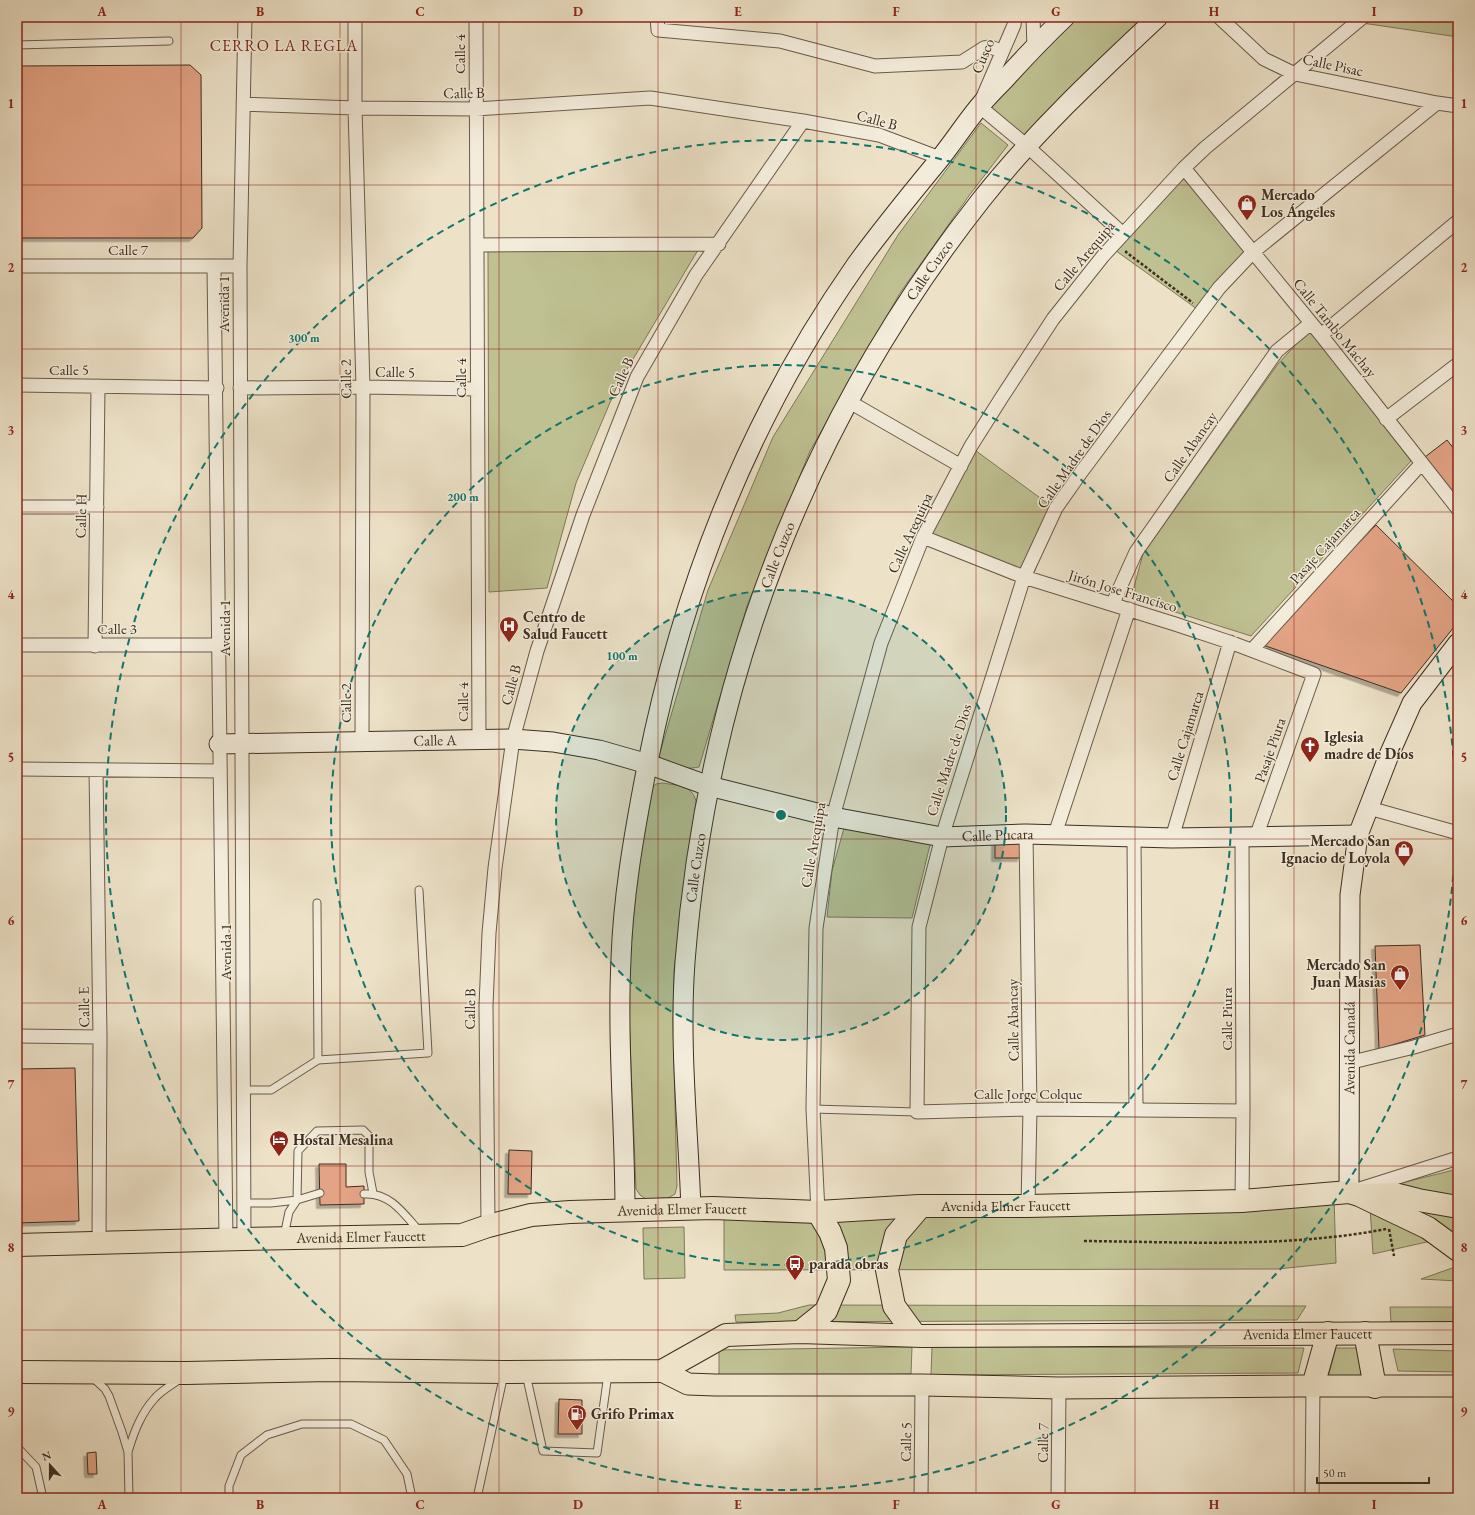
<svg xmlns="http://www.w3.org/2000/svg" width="1475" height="1515" font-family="'EB Garamond',serif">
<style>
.green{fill:#bfc192;stroke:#7f7859}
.building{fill:#e3a485;stroke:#3f2e20;filter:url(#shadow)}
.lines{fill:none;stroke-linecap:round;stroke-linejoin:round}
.lane-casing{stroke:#6a5b4a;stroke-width:9}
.street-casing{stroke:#6a5b4a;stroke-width:15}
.secondary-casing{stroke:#3f2e20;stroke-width:21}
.primary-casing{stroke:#3f2e20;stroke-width:23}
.highway-casing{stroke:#3f2e20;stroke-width:24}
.path{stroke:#3f2e20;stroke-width:2.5;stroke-dasharray:3 2;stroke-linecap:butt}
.lane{stroke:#f3ecdb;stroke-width:7}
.street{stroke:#f3ecdb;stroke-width:13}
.secondary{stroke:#f3ecdb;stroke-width:19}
.primary{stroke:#ede2c8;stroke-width:21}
.highway{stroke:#ede2c8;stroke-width:22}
.grid{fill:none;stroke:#8f2418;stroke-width:1;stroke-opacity:0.55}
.ring{fill:none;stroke:#0f766e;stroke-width:2;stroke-dasharray:7 5}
.labels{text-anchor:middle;stroke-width:3;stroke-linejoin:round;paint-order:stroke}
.street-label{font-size:15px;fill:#3f2e20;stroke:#f3ecdb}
.poi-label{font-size:15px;font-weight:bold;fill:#3f2e20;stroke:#f3ecdb;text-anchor:start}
.neighbourhood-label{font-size:16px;letter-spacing:1px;fill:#7a1f14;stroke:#f3ecdb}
.centre{fill:#0f766e;stroke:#f3ecdb;stroke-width:2}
.ring-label{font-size:12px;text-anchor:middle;font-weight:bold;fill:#0f766e;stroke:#f3ecdb;stroke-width:3;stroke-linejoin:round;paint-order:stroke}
.neatline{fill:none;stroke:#8f2418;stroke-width:1.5}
.grid-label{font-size:13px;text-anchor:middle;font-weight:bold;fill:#8f2418}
</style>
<defs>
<filter id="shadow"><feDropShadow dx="-3.5" dy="3.5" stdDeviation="0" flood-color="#0004"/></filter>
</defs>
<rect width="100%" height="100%" fill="#ede2c8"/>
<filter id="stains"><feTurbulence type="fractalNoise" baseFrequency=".005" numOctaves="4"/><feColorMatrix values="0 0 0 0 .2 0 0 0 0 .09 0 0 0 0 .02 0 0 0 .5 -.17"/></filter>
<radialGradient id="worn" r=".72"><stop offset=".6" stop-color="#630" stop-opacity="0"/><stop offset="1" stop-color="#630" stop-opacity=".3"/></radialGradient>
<path class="green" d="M 1077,17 L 1153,17 L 1027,138 L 987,105 Z
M 1370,17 L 1458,17 L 1458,37 L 1362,23 Z
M 981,123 L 1008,145 L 971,193 L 900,293 L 810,451 L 747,606 L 699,767 C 682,770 671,769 659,756 L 708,590 L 773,437 L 898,235 Z
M 1184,173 L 1249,250 L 1197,309 L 1112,248 Z
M 698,250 L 617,386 L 576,483 L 547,588 L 489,592 L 488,251 Z
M 1309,330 L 1411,461 L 1251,636 L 1131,598 L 1143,554 L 1278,364 Z
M 972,448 L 1058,511 L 1032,578 L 924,540 Z
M 663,783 C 678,786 691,784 696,801 L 674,970 L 673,1021 L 677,1186 L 675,1194 L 668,1198 L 646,1199 L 640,1195 L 636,1189 L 628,990 L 636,883 L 650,789 L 656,784 Z
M 844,828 L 931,841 L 912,918 L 827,917 L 832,871 Z
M 1458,1169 L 1458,1235 L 1373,1254 L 1369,1191 Z
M 1334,1197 L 1336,1263 L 1277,1269 L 724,1270 L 724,1212 Z
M 684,1227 L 685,1278 L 644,1279 L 643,1228 Z
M 1458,1266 L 1458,1281 L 1421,1279 Z
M 809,1305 L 1306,1306 L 1297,1320 L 736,1322 L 735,1315 L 778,1313 Z
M 1390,1307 L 1458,1307 L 1458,1322 L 1391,1322 Z
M 912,1347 L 911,1374 L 719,1378 L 719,1350 Z
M 932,1347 L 1304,1348 L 1298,1373 L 931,1375 Z
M 1336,1348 L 1358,1348 L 1363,1367 L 1359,1377 L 1328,1377 Z
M 1393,1349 L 1458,1351 L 1458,1372 L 1398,1371 Z"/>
<path class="building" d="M 190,65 L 201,75 L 202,228 L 193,238 L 17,238 L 17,66 Z
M 1447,440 L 1458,454 L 1458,492 L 1455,495 L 1425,457 Z
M 1376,525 L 1458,606 L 1458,622 L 1401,693 L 1260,644 Z
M 995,837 L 1021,837 L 1021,858 L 995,858 Z
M 1420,945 L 1425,1035 L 1379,1049 L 1375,946 Z
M 75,1068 L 79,1221 L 17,1223 L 17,1069 Z
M 509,1150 L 532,1151 L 531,1194 L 508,1194 Z
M 319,1164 L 346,1164 L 346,1187 L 364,1186 L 364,1204 L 320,1205 Z
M 559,1399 L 582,1400 L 582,1434 L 558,1434 Z
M 96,1452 L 97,1474 L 88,1474 L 87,1453 Z"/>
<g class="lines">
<g class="lane-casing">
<path id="lane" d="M 17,45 L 169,41
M 318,1060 L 428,1053 L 419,890
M 243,1090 L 271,1090 L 318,1060 L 317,903
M 813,1109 L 917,1112
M 364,1194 C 390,1192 404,1214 420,1232
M 243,1203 L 271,1203 L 297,1200 L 298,1151 L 317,1131 L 363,1130 L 369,1136 L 369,1172 L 373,1193
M 284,1236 L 289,1212 L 297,1200 L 320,1193
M 526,1374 L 543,1451 L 597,1453 L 608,1374
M 92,1377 L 105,1389 L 109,1396 L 122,1432 L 128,1452 L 129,1498
M 17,1447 L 36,1467 L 43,1498
M 128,1452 C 134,1432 141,1413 155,1398 C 162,1390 172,1385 180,1379
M 229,1498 L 229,1486 L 241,1455 L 267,1435 L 302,1424 L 351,1424 L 384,1440 L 407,1474 L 412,1498
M 477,1498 L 504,1374"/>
</g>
<g class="street-casing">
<path id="street" d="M 355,17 L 355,108 L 363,387 L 362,741
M 476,17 L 479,739
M 657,17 L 658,30 L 780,41 L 875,66 L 962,62 L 984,48 L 990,47 L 1002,51
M 1015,17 L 1014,25 L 979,106 L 1027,146 L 1123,234
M 1033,17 L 1034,48
M 1219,17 L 1264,59 L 1295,74 L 1437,103 L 1458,106
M 243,104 L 355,108 L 476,109 L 650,98 L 803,121 L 879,135 L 940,158
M 1184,168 L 1321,335 L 1458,509
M 477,245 L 719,244
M 17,266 L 240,266
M 214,266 L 226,1240
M 1321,335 L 1458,221
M 17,385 L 217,388
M 240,388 L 363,387 L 477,389
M 848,401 L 961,466
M 1386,419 L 1458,364
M 17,507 L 97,507
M 923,537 L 1024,577 L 1175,624 L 1235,644 L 1314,674 L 1256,837
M 1113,603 L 1136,552 L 1277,351 L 1311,323
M 17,645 L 218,645
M 95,646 L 98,386
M 1252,650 L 1421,464
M 17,769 L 220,771
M 96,770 L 100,1037 L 99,1243
M 1369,808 L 1458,833
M 1026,834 L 1030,1109 L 1028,1206
M 1055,834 L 1129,609
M 1134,837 L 1136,1110
M 1172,838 L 1230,642
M 17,1036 L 100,1037
M 1348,1063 L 1414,1047 L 1458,1034
M 1243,1111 L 1030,1109 L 917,1112 L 919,927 L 942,837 L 1024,577 L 1056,508 L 1082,471 L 1219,288 L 1253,252 L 1437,103
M 1360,1189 L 1458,1158
M 1242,1201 L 1243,1111 L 1242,837
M 818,1212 L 813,1109 L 816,928 L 833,817 L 881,643 L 923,537 L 971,446 L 1002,397 L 1053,319 L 1103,256 L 1184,168 L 1205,148 L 1363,17
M 488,1226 L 486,1006 L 489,933 L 495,868 L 513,739 L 537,651 L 583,515 L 637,377 L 696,275 L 803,121
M 244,1239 L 240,266 L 245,17
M 921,1498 L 922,1385
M 1058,1498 L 1059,1388
M 1312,1498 L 1313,1386"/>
</g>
<g class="secondary-casing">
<g id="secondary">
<path id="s1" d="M 219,744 L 513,739 L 553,742 L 599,750 L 648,764 L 709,786 L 833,817 L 942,837 L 1026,834 L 1172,838 L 1358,835"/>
<path id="s2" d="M 1349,1192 L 1350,895 L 1358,835 L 1389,755 L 1412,703 L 1458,643"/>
<path id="s3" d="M 691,1209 C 688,1126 679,1044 685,962 C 707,680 807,421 981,200 C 1034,133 1096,75 1158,17"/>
<path d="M 625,1211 C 625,1127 617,1043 621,959 C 623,899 633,840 644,782 C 679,595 747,421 856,265 C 882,229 910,195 938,161 C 952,144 964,125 978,108 C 986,98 996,88 1005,79 C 1024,58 1044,37 1065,17"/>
</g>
</g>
<g class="primary-casing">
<path id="primary" d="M 662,1371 L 688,1384 L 715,1385 L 922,1385 L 1059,1388 L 1301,1386 L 1458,1386"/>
</g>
<g class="highway-casing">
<g id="highway">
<path d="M 1363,1195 L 1394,1194 L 1418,1200 L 1458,1207"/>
<path id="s4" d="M 17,1245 L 244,1239 L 462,1235 L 488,1226 L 531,1215 L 570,1212 L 713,1208 L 818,1212 L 919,1206 L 1028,1206 L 1242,1201 L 1349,1192 L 1359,1195 L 1428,1228 L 1458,1250"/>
<path d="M 800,1332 L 826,1311 L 839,1280 L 836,1248 L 830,1232 L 818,1212"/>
<path d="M 1365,1333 L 1375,1387"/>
<path d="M 915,1335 L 894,1306 L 887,1270 L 896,1235 L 920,1207"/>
<path id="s5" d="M 17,1372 L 186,1373 L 331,1370 L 504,1372 L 662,1371 L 726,1335 L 800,1332 L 922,1336 L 1458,1333"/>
<path d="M 1313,1386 L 1328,1333"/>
</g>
</g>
<path class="path" d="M 1127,251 L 1126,252 L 1193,303
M 1389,1229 L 1394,1256
M 1084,1241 C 1184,1242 1287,1248 1386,1229"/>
<use href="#lane" class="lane"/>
<use href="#street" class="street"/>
<use href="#secondary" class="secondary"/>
<use href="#primary" class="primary"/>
<use href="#highway" class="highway"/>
</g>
<path class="grid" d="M 181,17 L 181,1498M 340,17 L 340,1498M 499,17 L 499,1498M 658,17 L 658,1498M 817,17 L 817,1498M 976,17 L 976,1498M 1135,17 L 1135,1498M 1294,17 L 1294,1498M 17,185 L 1458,185M 17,349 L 1458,349M 17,512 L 1458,512M 17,676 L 1458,676M 17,839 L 1458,839M 17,1003 L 1458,1003M 17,1166 L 1458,1166M 17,1330 L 1458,1330"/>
<circle cx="781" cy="815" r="225" fill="#0f766e" fill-opacity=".12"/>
<g class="ring">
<circle cx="781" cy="815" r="225"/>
<circle cx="781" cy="815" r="450"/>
<circle cx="781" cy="815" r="675"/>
</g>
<defs>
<g id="shop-pin" transform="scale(1)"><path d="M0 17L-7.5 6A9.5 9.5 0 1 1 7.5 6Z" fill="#8f2418" stroke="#f3ecdb"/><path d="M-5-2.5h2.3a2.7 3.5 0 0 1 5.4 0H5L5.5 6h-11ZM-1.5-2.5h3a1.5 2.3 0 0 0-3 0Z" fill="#fff"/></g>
<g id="hospital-pin" transform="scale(1)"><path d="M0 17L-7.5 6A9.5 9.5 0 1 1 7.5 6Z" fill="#8f2418" stroke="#f3ecdb"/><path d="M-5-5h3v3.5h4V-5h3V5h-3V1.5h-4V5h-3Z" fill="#fff"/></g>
<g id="church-pin" transform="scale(1)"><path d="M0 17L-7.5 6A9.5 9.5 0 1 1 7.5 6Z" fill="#8f2418" stroke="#f3ecdb"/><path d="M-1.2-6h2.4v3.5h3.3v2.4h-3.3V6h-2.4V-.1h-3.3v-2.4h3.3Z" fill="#fff"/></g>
<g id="hotel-pin" transform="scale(1)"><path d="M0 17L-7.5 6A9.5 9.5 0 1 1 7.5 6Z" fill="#8f2418" stroke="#f3ecdb"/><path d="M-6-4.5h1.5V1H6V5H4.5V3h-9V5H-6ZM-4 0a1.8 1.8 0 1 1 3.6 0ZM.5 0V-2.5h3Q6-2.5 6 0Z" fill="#fff"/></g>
<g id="bus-pin" transform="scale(1)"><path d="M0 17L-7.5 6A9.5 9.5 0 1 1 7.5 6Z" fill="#8f2418" stroke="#f3ecdb"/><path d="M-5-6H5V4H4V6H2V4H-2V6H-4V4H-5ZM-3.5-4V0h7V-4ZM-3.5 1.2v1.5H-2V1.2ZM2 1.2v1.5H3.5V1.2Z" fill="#fff"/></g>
<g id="fuel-pin" transform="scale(1)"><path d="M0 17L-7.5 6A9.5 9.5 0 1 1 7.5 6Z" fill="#8f2418" stroke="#f3ecdb"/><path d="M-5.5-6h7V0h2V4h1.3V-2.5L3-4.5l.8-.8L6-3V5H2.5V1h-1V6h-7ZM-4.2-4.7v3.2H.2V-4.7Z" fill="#fff"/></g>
</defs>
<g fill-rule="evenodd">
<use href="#shop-pin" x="1247" y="204"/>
<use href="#hospital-pin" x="509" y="626"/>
<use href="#church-pin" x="1310" y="746"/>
<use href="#shop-pin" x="1404" y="850"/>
<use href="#shop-pin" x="1400" y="974"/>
<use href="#hotel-pin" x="279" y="1140"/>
<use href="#bus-pin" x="795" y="1264"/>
<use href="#fuel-pin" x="577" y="1414"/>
</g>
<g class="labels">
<g class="street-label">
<text transform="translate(460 54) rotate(-90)" y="5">Calle 4</text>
<text transform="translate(983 56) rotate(-67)" y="5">Cusco</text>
<text transform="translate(1333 65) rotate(12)" y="5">Calle Pisac</text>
<text transform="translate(464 93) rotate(-1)" y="5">Calle B</text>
<text transform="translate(877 120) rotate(15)" y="5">Calle B</text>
<text x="128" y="255">Calle 7</text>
<text transform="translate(1084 256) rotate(-50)" y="5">Calle Arequipa</text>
<text dy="5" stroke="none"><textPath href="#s3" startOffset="990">Calle Cuzco</textPath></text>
<text transform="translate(224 304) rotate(-90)" y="5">Avenida 1</text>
<text transform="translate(1335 328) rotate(51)" y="5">Calle Tambo Machay</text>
<text x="69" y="375">Calle 5</text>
<text transform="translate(395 372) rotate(1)" y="5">Calle 5</text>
<text transform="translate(621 377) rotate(-65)" y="5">Calle B</text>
<text transform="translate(461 378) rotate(-90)" y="5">Calle 4</text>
<text transform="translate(346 379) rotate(-91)" y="5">Calle 2</text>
<text transform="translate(1190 447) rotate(-55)" y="5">Calle Abancay</text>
<text transform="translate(1074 459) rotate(-55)" y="5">Calle Madre de Dios</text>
<text transform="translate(81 516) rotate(-89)" y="5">Calle H</text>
<text transform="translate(910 533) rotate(-65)" y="5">Calle Arequipa</text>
<text transform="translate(1325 546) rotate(-48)" y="5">Pasaje Cajamarca</text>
<text dy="5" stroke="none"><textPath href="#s3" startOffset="666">Calle Cuzco</textPath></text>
<text transform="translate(1123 591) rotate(17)" y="5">Jirón Jose Francisco</text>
<text transform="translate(225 628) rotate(-90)" y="5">Avenida 1</text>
<text x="117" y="634">Calle 3</text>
<text transform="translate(511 685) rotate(-75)" y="5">Calle B</text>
<text transform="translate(463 702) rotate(-90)" y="5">Calle 4</text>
<text transform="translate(346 703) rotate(-90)" y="5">Calle 2</text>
<text transform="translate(1185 736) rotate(-73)" y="5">Calle Cajamarca</text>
<text dy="5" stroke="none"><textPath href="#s1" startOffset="216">Calle A</textPath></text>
<text transform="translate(1270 750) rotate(-71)" y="5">Pasaje Piura</text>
<text transform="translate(949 760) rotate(-72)" y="5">Calle Madre de Dios</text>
<text dy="5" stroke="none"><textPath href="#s1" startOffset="791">Calle Pucara</textPath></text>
<text transform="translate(813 845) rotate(-80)" y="5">Calle Arequipa</text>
<text dy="5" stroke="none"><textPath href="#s3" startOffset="342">Calle Cuzco</textPath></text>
<text transform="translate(226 952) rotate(-90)" y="5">Avenida 1</text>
<text transform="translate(84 1007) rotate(-91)" y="5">Calle E</text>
<text transform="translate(470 1009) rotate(-89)" y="5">Calle B</text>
<text transform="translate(1227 1019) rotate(-90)" y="5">Calle Piura</text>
<text transform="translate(1013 1020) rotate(-91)" y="5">Calle Abancay</text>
<text dy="5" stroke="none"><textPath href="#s2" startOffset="144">Avenida Canadá</textPath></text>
<text x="1028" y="1099">Calle Jorge Colque</text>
<text dy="5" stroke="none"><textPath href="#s4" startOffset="992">Avenida Elmer Faucett</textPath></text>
<text dy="5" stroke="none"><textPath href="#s4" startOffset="668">Avenida Elmer Faucett</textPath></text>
<text dy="5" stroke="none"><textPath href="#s4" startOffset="344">Avenida Elmer Faucett</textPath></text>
<text dy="5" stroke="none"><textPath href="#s5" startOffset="1300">Avenida Elmer Faucett</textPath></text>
<text transform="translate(906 1442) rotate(-89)" y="5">Calle 5</text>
<text transform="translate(1043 1443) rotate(-89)" y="5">Calle 7</text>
</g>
<g class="poi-label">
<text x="1261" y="200">Mercado<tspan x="1261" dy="17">Los Ángeles</tspan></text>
<text x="523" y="622">Centro de<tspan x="523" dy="17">Salud Faucett</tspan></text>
<text x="1324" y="742">Iglesia<tspan x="1324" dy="17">madre de Díos</tspan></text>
<text x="1390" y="846" text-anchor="end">Mercado San<tspan x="1390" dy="17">Ignacio de Loyola</tspan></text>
<text x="1386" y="970" text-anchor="end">Mercado San<tspan x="1386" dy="17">Juan Masias</tspan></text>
<text x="293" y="1145">Hostal Mesalina</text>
<text x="809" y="1269">parada obras</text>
<text x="591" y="1419">Grifo Primax</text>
</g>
<g class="neighbourhood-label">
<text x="284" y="51">CERRO LA REGLA</text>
</g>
</g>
<circle cx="781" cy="815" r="6" class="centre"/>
<g class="ring-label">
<text x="304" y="342">300 m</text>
<text x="463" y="501">200 m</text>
<text x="622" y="660">100 m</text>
</g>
<rect width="1475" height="1515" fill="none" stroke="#ede2c8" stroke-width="44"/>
<g transform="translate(50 1465) rotate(339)" stroke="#f3ecdb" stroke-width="3" paint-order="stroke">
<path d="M0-3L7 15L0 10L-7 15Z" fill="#3f2e20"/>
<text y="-6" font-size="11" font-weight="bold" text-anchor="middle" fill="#3f2e20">N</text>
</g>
<path d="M1317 1477v6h112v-6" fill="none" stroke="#3f2e20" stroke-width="2"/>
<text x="1323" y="1477" font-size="12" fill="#3f2e20" stroke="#f3ecdb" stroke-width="3" paint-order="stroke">50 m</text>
<rect x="22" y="22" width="1431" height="1471" class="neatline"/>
<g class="grid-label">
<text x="102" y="16">A</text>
<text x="260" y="16">B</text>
<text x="420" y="16">C</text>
<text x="578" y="16">D</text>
<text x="738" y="16">E</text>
<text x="896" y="16">F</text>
<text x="1056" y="16">G</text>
<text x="1214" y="16">H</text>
<text x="1374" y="16">I</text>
<text x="11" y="108">1</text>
<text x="1464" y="108">1</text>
<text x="11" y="272">2</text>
<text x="1464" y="272">2</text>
<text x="11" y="435">3</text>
<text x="1464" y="435">3</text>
<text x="11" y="599">4</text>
<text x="1464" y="599">4</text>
<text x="11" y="762">5</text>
<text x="1464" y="762">5</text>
<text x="11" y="925">6</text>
<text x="1464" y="925">6</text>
<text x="11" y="1089">7</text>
<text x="1464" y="1089">7</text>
<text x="11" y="1252">8</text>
<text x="1464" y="1252">8</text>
<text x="11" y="1416">9</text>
<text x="1464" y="1416">9</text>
<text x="102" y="1509">A</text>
<text x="260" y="1509">B</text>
<text x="420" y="1509">C</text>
<text x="578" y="1509">D</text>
<text x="738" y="1509">E</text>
<text x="896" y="1509">F</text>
<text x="1056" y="1509">G</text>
<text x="1214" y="1509">H</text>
<text x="1374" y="1509">I</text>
</g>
<rect width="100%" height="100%" filter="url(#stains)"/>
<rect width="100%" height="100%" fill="url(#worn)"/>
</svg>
